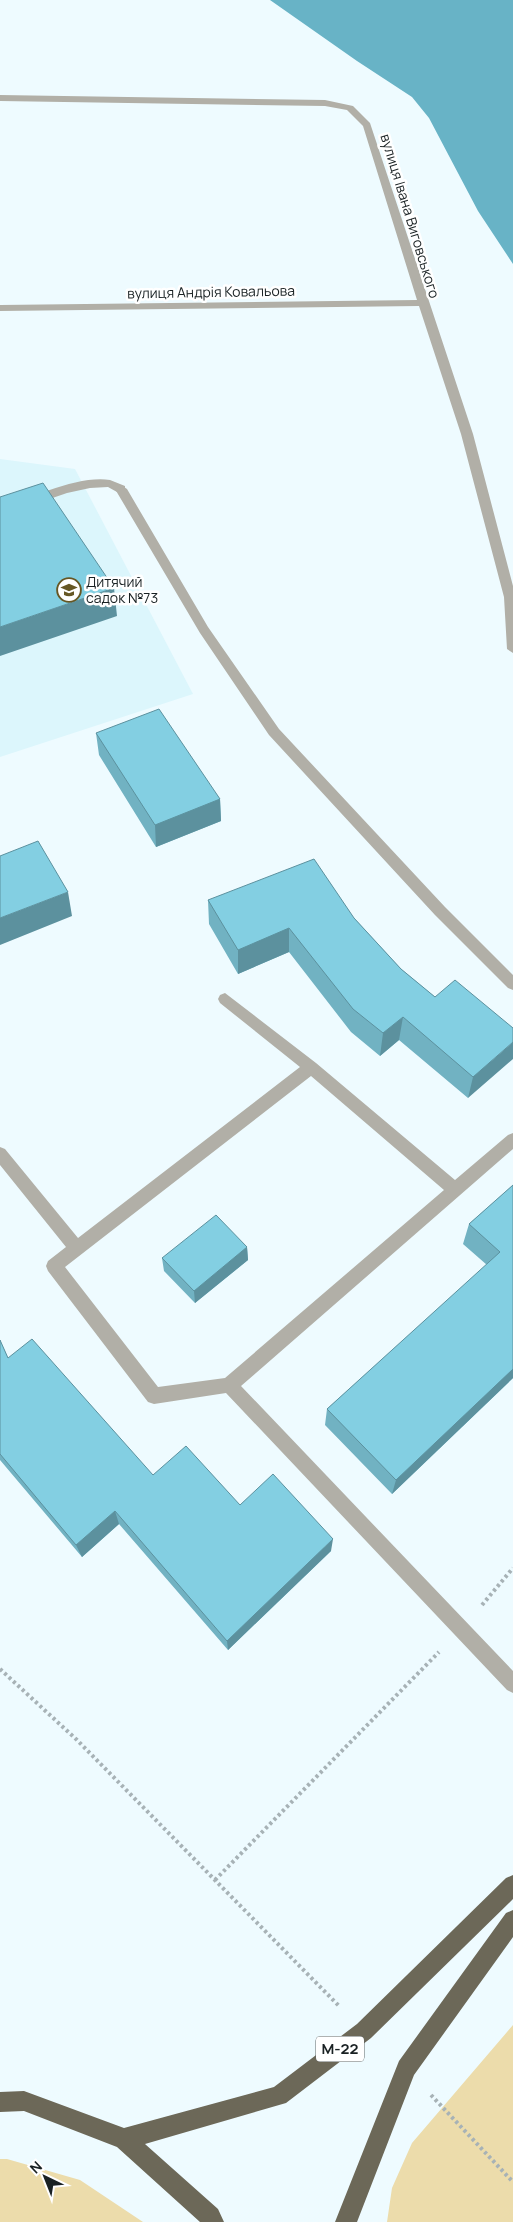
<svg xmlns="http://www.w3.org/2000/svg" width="513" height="2222" font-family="Manrope,sans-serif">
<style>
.built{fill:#dcf6fc}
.green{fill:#ecdcab}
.water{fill:#68b3c6}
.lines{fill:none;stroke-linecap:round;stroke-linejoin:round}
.path{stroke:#a7b2b6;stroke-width:4;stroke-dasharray:3 3;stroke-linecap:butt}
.service{fill:#b1afa7;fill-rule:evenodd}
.minor{fill:#b1afa7;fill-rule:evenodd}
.trunk{fill:#6c6858;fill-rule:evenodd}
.wall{fill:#71b2c2}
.shaded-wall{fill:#5c919e}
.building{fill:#83cfe2;stroke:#5c919e}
.labels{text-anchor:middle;stroke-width:5;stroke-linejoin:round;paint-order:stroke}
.far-street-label{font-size:14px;fill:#192123;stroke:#fff}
.far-poi-label{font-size:14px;fill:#192123;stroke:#fff;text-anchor:start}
.shield{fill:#fff;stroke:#5e6465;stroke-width:1}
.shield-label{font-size:15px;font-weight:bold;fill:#192123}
</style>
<rect width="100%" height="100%" fill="#eefbff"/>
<path class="built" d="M 0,459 L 75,469 L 193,694 L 0,757 Z"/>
<path class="green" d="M 513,2025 L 513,2222 L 387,2222 L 392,2188 L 412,2143 Z
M 0,2159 L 7,2159 L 80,2180 L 143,2222 L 0,2222 Z"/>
<path class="water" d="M 270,0 L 513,0 L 513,264 L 478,211 L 429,118 L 412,97 L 357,61 Z"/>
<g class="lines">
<path class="path" d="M 482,1605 L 513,1568
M 0,1669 L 77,1740 L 340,2007
M 215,1880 L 439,1652
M 431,2095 L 513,2182"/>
<path class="service" d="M 110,480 L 125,486 L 125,492 L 117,492 L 108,487 L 90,488 L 67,493 L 0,516 L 0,508 C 31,498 78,475 110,480 Z
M 225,993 L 316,1063 L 455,1180 L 508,1135 L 513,1133 L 513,1149 L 241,1386 L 513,1671 L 513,1693 L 507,1690 L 226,1393 L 154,1404 L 148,1402 L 48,1271 L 46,1266 L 48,1261 L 66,1247 L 0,1165 L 0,1147 L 5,1149 L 78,1238 L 300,1067 L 220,1003 L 218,999 L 220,995 ZM 311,1076 L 444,1190 L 225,1378 L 158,1387 L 65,1267 Z"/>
<path class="minor" d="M 0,95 L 325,100 L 353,106 L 370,123 L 473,434 L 513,586 L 513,653 L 507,649 L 504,597 L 461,434 L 419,306 L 0,311 L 0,305 L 417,300 L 363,126 L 347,110 L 325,106 L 0,101 Z
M 121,485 L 127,489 L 208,627 L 279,729 L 445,907 L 513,975 L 513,990 L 508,988 L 435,915 L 269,735 L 200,633 L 115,489 Z"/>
<path class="trunk" d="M 513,1875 L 513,1899 L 371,2038 L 286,2103 L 145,2144 L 218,2209 L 224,2222 L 200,2222 L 117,2147 L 24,2111 L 0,2112 L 0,2092 L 24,2091 L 124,2128 L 274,2087 L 357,2024 L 506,1878 Z
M 513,1910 L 513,1937 L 414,2075 L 357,2222 L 335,2222 L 399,2061 L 506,1913 Z"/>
</g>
<path class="wall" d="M 96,733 L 220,799 L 221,821 L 156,847 L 99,755 Z
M 208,900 L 354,918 L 401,969 L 435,997 L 513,1028 L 468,1098 L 399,1040 L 380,1056 L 351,1032 L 289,952 L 238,974 L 209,924 Z
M 513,1185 L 513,1378 L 392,1494 L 325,1425 L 327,1409 L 487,1265 L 463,1244 L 469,1224 Z
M 247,1247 L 248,1260 L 195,1303 L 164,1271 L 162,1258 Z
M 0,1340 L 8,1358 L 153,1475 L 240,1505 L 331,1551 L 228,1650 L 119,1524 L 82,1557 L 0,1460 Z"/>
<path class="shaded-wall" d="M 114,588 L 117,616 L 0,656 L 0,627 Z
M 220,799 L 221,821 L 156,847 L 155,825 Z
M 68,892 L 72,916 L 0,945 L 0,918 Z
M 289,928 L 289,952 L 238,974 L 238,950 Z
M 403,1017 L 399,1040 L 380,1056 L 383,1033 Z
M 513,1042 L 513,1059 L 468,1098 L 473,1077 Z
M 247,1247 L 248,1260 L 195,1303 L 194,1291 Z
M 513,1369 L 513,1378 L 392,1494 L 396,1480 Z
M 115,1511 L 119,1524 L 82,1557 L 76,1545 Z
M 333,1539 L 331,1551 L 228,1650 L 227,1641 Z"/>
<path class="building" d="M 43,483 L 114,588 L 0,627 L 0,497 Z
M 159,709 L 220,799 L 155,825 L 96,733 Z
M 38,841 L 68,892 L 0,918 L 0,856 Z
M 314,859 L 354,918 L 401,969 L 435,997 L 455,980 L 513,1028 L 513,1042 L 473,1077 L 403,1017 L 383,1033 L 353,1009 L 289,928 L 238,950 L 208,900 Z
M 513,1185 L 513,1369 L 396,1480 L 327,1409 L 500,1252 L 469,1224 Z
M 216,1215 L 247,1247 L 194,1291 L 162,1258 Z
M 32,1339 L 153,1475 L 186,1446 L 240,1505 L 273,1474 L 333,1539 L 227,1641 L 115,1511 L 76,1545 L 0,1454 L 0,1340 L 8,1358 Z"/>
<defs>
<g id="school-ring" transform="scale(1.25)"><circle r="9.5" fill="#fff" stroke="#665724" stroke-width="1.5"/><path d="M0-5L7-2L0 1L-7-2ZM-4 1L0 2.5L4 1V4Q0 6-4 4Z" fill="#665724"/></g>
</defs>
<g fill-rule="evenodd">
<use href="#school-ring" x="69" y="590"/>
</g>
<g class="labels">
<g class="far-street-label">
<text transform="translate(410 216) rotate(73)" y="5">вулиця Івана Виговського</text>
<text transform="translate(211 292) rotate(-1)" y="5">вулиця Андрія Ковальова</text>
</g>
<g class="far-poi-label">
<text x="86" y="587">Дитячий<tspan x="86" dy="16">садок №73</tspan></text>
</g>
<rect class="shield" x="316" y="2036.5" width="48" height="25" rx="4"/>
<g class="shield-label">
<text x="340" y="2054">М-22</text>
</g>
</g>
<g transform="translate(45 2177) rotate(317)" stroke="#ffffff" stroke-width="4" paint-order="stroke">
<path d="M0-4L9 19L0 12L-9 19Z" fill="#192123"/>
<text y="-8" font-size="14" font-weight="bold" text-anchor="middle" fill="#192123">N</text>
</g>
</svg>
